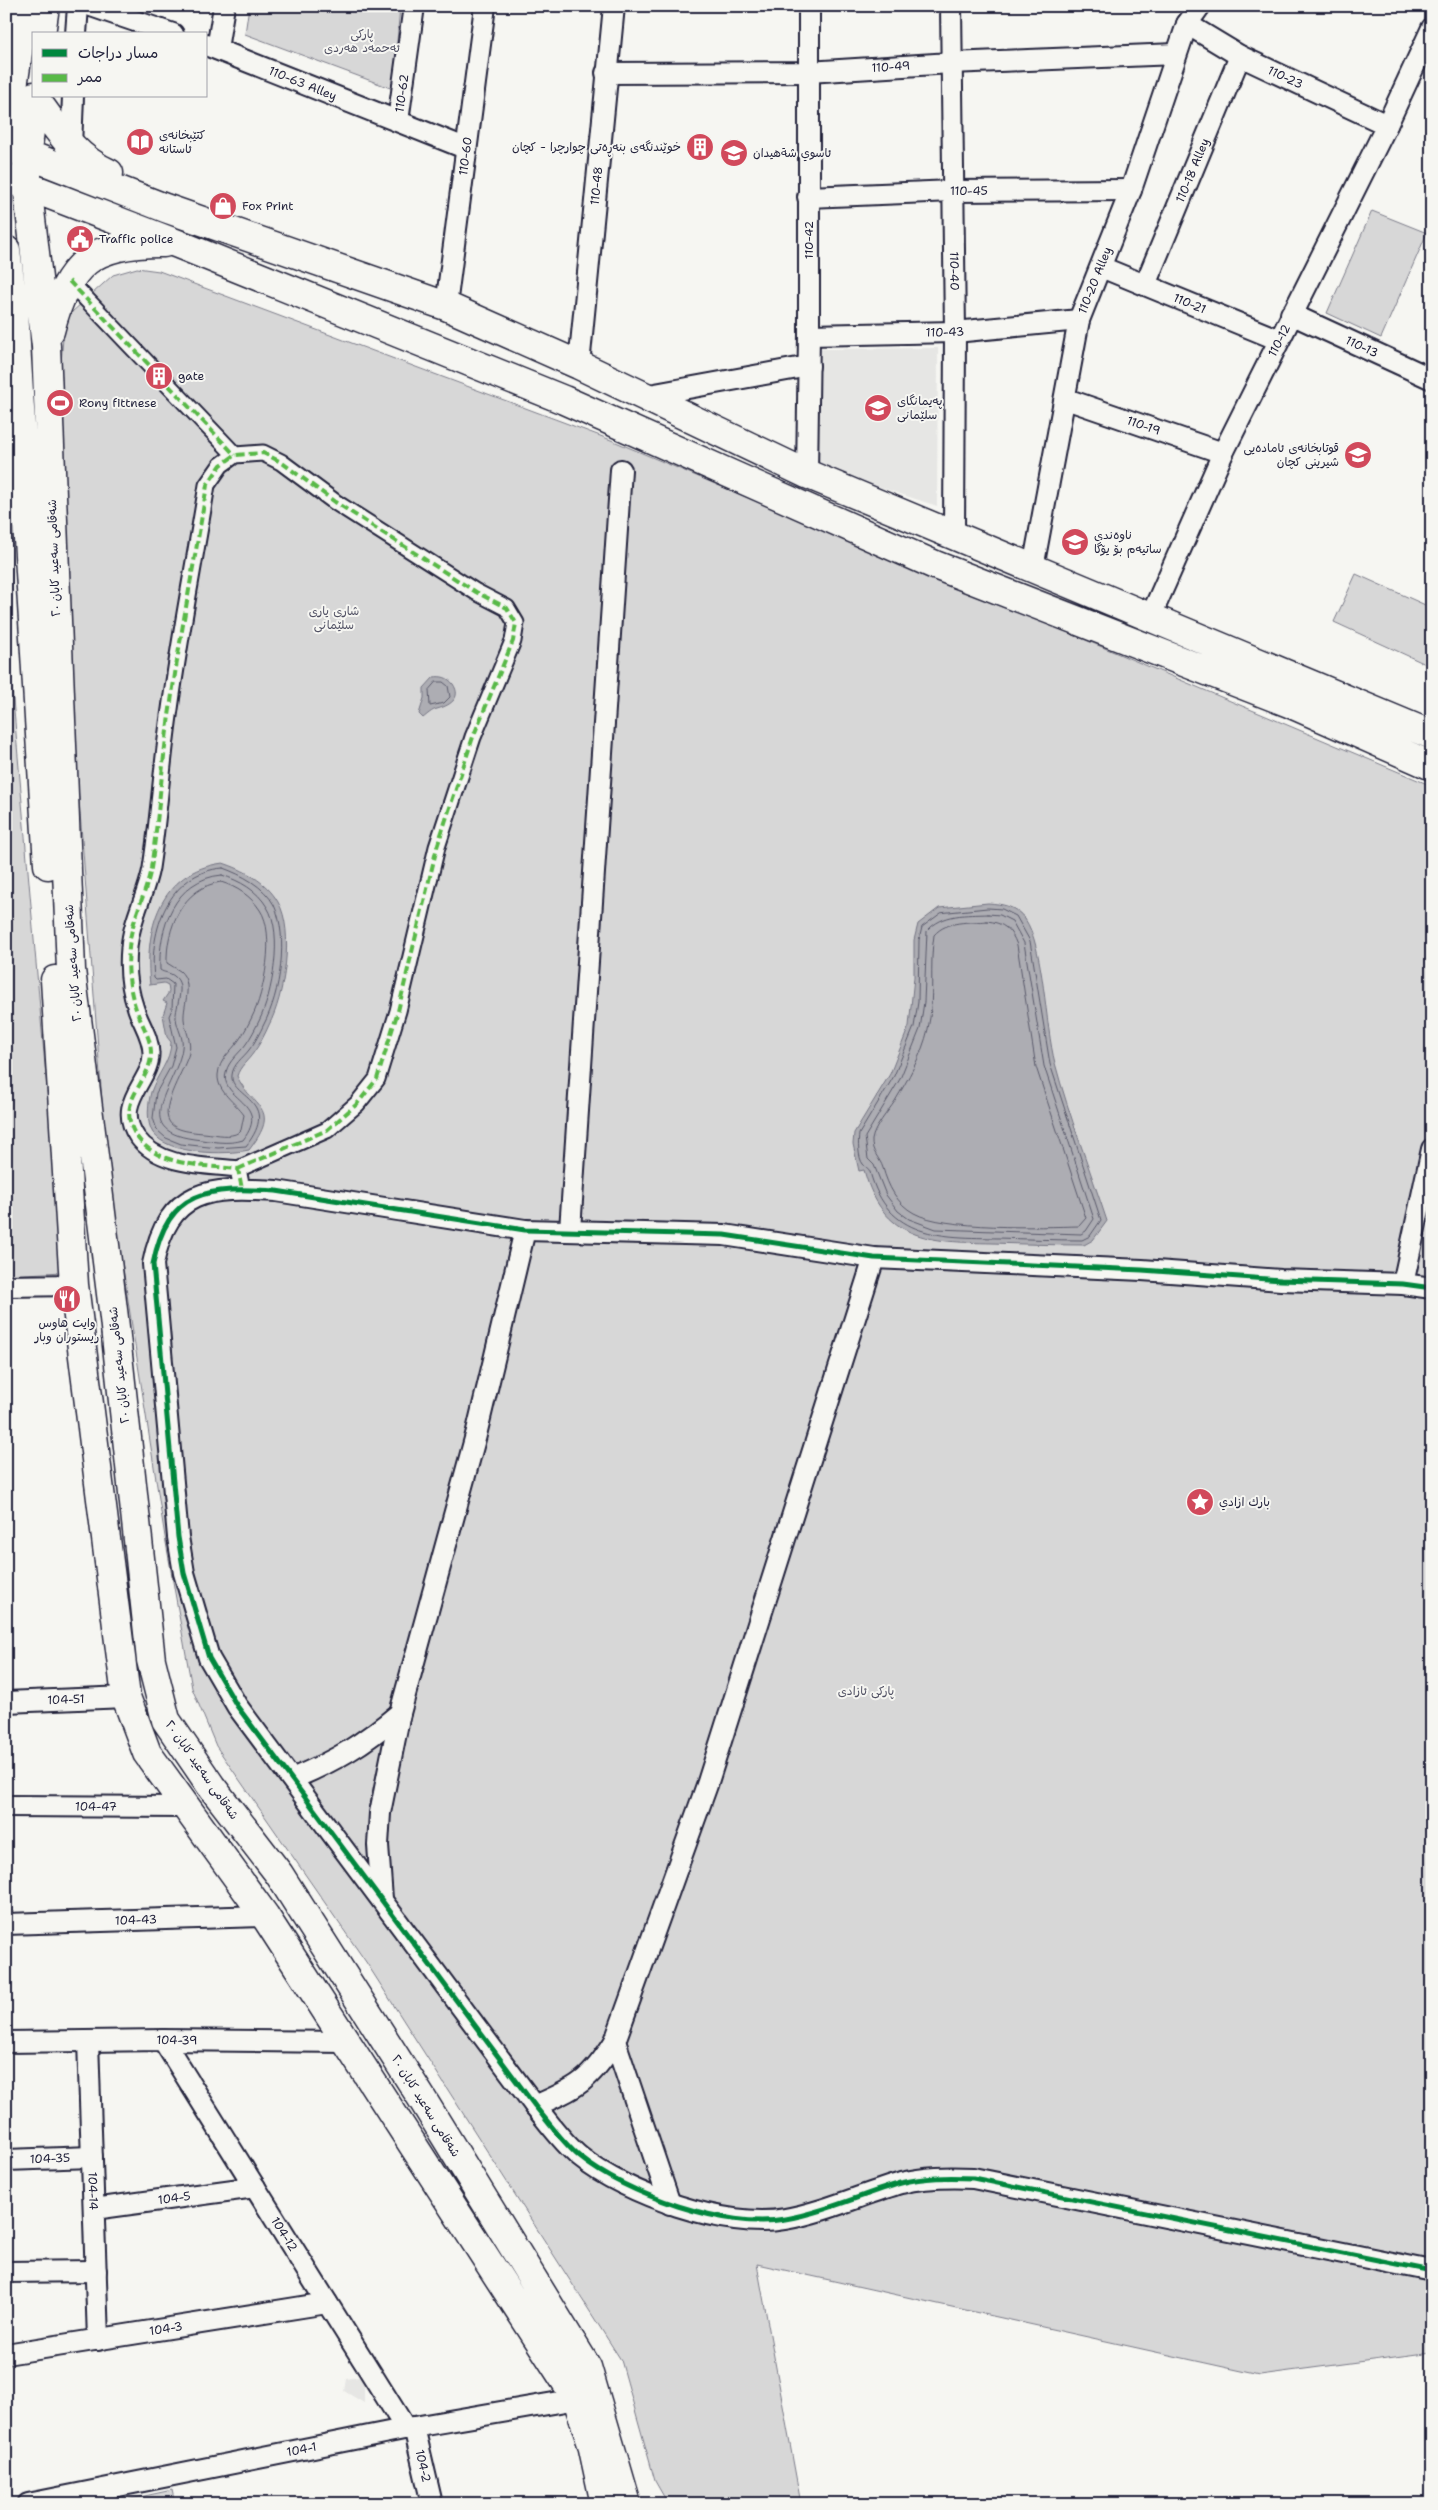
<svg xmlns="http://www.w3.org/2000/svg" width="1438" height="2510" font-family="'Shantell Sans','Playpen Sans Arabic',sans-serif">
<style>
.built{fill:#e6e6e4}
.green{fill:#d7d7d7;stroke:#7c7c89}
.water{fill:#adadb3;stroke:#757583}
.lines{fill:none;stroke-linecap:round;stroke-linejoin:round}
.shore{stroke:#5a5a6b;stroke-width:1}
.pedestrian-casing{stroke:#22223b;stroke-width:19}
.minor-casing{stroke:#22223b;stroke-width:24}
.secondary-casing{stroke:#22223b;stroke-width:31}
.pedestrian{stroke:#f6f6f2;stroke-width:15}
.minor{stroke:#f6f6f2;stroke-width:20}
.secondary{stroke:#f6f6f2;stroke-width:28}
.quiet{stroke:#58b947;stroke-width:4;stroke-dasharray:8 4;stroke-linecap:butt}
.cycleway-casing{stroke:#f6f6f2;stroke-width:8}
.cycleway{stroke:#00873e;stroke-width:5}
.labels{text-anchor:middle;stroke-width:4;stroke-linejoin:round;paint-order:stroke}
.park-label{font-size:12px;fill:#4f4f62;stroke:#f6f6f2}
.street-label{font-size:12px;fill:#22223b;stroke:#f6f6f2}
.poi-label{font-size:12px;fill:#22223b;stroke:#f6f6f2;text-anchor:start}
</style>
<rect width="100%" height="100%" fill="#f6f6f2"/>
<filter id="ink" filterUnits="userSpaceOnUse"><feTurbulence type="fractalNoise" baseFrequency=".02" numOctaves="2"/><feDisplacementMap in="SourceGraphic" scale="10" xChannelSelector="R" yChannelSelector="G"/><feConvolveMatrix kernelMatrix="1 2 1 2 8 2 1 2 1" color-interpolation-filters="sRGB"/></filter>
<g filter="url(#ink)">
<path class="built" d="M 938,348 L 937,506 L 818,467 L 821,349 Z
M 364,2376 L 364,2403 L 344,2391 L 346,2379 Z"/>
<path class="green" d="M 249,6 L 400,6 L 393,89 L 245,34 Z
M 1372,211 L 1427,233 L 1381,338 L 1327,313 Z
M 137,268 L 159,271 L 611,440 L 1432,786 L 1432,2352 L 1260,2375 L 757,2264 L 801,2504 L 670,2504 L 667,2502 L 655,2481 L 621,2360 L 366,1962 L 216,1746 L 192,1688 L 165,1537 L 107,1166 L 78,786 L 59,388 L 63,338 L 65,325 L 72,312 L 113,275 Z
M 1356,574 L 1432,608 L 1432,667 L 1334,622 Z
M 6,619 L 63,1272 L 6,1275 Z
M 172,2490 L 175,2504 L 108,2504 Z"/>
<path class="water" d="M 434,677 C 441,676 448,677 453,684 C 463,699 448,706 437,709 C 432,710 427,715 423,718 L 419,714 L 424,698 L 424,688 Z
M 223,863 C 244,870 266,881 278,902 C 295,931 284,997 269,1025 C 265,1034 260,1044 254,1052 C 248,1061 240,1066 237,1076 C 252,1109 283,1106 249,1150 C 225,1155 169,1155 153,1133 C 146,1123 148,1103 151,1092 C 157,1074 171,1061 171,1042 L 167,1037 L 163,1015 L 167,1003 L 163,1001 L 169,992 L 168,985 L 164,983 L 150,985 C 144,930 159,871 223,863 Z
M 988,903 C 1002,904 1016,906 1025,919 C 1044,946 1045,1026 1055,1063 C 1069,1116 1090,1169 1107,1221 L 1093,1240 L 1084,1245 C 1053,1245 1023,1244 992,1243 C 930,1242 883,1241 864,1170 L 859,1171 L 853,1144 L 854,1133 L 890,1074 L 909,1026 L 914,977 L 914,940 L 918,924 L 939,908 Z"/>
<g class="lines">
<path class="shore" d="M 436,682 L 443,682 L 448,686 L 450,697 L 444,703 L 430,706 L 429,690 Z
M 223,868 C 242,875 264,886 274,905 C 289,937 280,994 264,1024 C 260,1032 255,1043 249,1050 C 243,1058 233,1064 232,1075 C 229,1097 282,1100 246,1146 L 218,1148 L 181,1144 L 166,1138 L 157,1130 L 153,1118 L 156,1093 L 171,1066 L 176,1047 L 169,1016 L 172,1009 L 173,984 L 166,979 L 156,980 L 154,978 C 149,931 168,872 223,868 Z
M 222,875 C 240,881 257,890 267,907 C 284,933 272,996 259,1021 C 255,1029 251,1037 246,1044 C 239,1054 229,1060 226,1072 C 219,1100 272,1102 243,1140 C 228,1145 210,1141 194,1139 C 127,1130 178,1083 182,1048 C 184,1037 177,1029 176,1018 C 175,1006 187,985 174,976 C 169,972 164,973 160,970 C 158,929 174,879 222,875 Z
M 221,882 C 237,887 251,896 260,910 C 276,933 264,994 252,1017 C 248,1025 244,1033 239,1040 C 231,1052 219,1059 218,1075 C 217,1092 236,1103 244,1115 L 241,1130 C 235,1138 221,1135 212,1134 C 200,1132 175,1133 169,1121 C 160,1106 185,1069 189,1053 C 192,1040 185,1031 184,1019 C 183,1004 194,984 180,971 C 176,968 171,966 167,963 C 166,929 182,887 221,882 Z
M 988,908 L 1002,909 L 1016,916 L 1030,941 L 1050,1064 L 1101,1220 L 1090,1236 L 1082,1240 C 1054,1240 1027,1239 999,1238 C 941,1237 888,1239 870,1172 C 868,1167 866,1168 863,1164 C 858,1158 858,1142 859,1134 L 894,1076 L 914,1027 L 918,1002 L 919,940 L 922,927 L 941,913 Z
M 988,914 L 1000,915 L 1012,921 L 1024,943 L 1044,1066 L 1094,1219 L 1086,1231 L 1081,1234 L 936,1229 L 909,1219 L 898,1211 L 886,1195 L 874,1165 L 868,1159 L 865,1137 L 900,1079 L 920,1029 L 924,1002 L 927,931 C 943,913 966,915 988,914 Z
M 987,921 C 1004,923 1011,929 1017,945 L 1036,1067 L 1086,1218 L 1079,1226 C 1041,1227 944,1230 914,1213 C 897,1204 888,1186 883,1168 C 880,1158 871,1152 872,1140 C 874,1127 888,1112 895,1101 C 908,1079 922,1055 928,1029 C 935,998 929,966 934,935 C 947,920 969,923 987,921 Z"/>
<g class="pedestrian-casing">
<path id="pedestrian" d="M 69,281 L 235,455
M 238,1169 L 327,1130 L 357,1104 L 377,1079 L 398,1011 L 437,847 L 473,737 L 513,641 L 516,623 L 507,608 L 476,592 L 335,502 L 281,462 L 263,453 L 235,455 L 221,465 L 207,485 C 195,560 180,634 170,709 C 162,762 159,816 151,868 C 146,895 131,920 129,948 C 127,969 129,989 136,1009 C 141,1024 151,1037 151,1053 C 152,1082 113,1101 137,1137 C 159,1167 204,1165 238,1169 L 242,1189"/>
</g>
<g class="minor-casing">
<g id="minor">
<path d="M 91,6 L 173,34"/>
<path id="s1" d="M 951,6 L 955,332 L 954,536"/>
<path id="s2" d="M 1187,24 L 1240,56 L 1387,125"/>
<path d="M 76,34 L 78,6"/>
<path id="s3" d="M 206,45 L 465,148"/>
<path d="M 217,49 L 224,6"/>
<path id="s4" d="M 606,73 L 808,72 L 951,63 L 1176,54"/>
<path id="s5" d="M 398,121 L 414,6"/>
<path d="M 71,147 L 73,96"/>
<path id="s6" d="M 808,197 L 953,191 L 1131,190"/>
<path id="s7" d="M 1101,267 L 1279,340"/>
<path id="s8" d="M 1145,285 L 1240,56"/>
<path id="s9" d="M 446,306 L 485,6"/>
<path id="s10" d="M 1291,314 L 1432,379"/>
<path id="s11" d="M 809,335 L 955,332 L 1079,320"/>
<path id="s12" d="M 579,365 L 614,6"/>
<path d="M 644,396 L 809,366"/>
<path id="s13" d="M 1066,399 L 1223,453"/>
<path d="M 807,474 L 809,335 L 809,6"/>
<path id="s14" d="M 1033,568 L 1079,320 L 1131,190 L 1187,24 L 1200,6"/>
<path id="s15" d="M 1150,618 L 1223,453 L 1387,125 L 1432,28"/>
<path d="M 570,1230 L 621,470"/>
<path d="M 1403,1284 L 1432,1149"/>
<path d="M 6,1286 L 74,1285"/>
<path d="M 1432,1288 L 1403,1284 L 1281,1280 L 1142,1270 L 874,1258 L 724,1235 L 525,1230 L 276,1191 C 209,1187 168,1188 153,1264 L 178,1537 L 184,1573 L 209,1658 L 237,1706 L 535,2106 C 549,2123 563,2143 580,2157 C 625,2194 728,2230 785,2219 C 825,2212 863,2194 901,2183 C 925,2177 948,2177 973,2178 L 1432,2271"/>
<path id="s16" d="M 6,1702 L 126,1697"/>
<path d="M 292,1779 C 337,1760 362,1745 400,1713"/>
<path id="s17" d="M 6,1806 L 186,1807"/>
<path d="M 382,1899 L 378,1845 L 380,1813 L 400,1713 L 476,1435 L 525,1230"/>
<path id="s18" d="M 6,1924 L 265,1916"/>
<path id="s19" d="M 163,2040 L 406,2429"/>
<path id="s20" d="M 88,2041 L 98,2340"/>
<path d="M 615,2041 L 670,2204"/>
<path id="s21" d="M 6,2042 L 163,2040 L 348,2042"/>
<path d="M 535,2106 C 577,2088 590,2081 615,2041 L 707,1785 L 874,1258"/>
<path id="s22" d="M 6,2160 L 92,2157"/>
<path id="s23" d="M 94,2209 L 255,2187"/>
<path d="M 6,2272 L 96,2271"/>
<path id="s24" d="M 6,2354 L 327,2303"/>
<path id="s25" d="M 414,2427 L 432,2504"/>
<path id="s26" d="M 28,2504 L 414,2427 L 577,2399"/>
</g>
</g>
<g class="secondary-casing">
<path id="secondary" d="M 41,34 L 45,6
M 34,96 L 27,156 L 27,185 L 46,346 L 71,970 L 114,1318 L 151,1660 L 166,1720 L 211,1786 L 279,1874 L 421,2097 L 587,2367 L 627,2504
M 34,97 C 56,127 74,158 109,173
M 6,134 L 25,6
M 6,146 L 165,208 L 446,306 L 579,365 L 807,474 L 1432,735
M 6,178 L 178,244 L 564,400 L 935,565 L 1289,703 L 1432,766
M 6,250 L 14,311 L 48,865
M 50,331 C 67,263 93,242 164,243
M 55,980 L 74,1285 L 126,1697 L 147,1753 L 265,1916 L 577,2399 L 592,2444 L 605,2504"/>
</g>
<use href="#pedestrian" class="pedestrian"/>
<use href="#minor" class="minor"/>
<use href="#secondary" class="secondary"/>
<path class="quiet" d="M 69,281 L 235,455
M 238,1169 L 327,1130 L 357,1104 L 377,1079 L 398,1011 L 437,847 L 473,737 L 513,641 L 516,623 L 507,608 L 476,592 L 335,502 L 281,462 L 263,453 L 235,455 L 221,465 L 207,485 C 195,560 180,634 170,709 C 162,762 159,816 151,868 C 146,895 131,920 129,948 C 127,969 129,989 136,1009 C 141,1024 151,1037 151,1053 C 152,1082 113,1101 137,1137 C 159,1167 204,1165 238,1169 L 242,1189"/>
<g class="cycleway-casing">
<path id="cycleway" d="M 1432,1288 L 1403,1284 L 1281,1280 L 1142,1270 L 874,1258 L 724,1235 L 525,1230 L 276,1191 C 209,1187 168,1188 153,1264 L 178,1537 L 184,1573 L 209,1658 L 237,1706 L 535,2106 C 549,2123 563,2143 580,2157 C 625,2194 728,2230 785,2219 C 825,2212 863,2194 901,2183 C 925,2177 948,2177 973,2178 L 1432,2271"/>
</g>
<use href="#cycleway" class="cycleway"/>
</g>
</g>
<defs>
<g id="library-disc" transform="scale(1.4375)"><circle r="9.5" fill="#d1495b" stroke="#f6f6f2"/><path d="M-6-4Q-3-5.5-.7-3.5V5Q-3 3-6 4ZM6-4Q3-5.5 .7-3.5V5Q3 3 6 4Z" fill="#fff"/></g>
<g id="building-disc" transform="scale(1.4375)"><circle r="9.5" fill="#d1495b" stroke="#f6f6f2"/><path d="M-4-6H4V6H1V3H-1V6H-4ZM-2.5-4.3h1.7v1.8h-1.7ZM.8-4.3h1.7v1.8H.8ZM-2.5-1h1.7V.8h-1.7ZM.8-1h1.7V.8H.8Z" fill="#fff"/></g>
<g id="school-disc" transform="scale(1.4375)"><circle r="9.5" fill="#d1495b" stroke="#f6f6f2"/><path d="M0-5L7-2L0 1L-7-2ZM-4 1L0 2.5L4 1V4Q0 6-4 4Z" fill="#fff"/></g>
<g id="shop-disc" transform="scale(1.4375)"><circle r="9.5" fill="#d1495b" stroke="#f6f6f2"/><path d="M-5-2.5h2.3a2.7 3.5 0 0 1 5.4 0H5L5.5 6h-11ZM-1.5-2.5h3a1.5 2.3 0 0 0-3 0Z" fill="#fff"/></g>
<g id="civic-disc" transform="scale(1.4375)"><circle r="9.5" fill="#d1495b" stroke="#f6f6f2"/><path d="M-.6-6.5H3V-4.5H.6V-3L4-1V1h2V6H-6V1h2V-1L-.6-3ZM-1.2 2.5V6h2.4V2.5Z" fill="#fff"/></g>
<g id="stadium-disc" transform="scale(1.4375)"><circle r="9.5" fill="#d1495b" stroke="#f6f6f2"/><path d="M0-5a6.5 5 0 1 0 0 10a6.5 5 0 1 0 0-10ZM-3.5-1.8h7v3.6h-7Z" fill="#fff"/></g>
<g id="university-disc" transform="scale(1.4375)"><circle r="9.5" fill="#d1495b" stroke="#f6f6f2"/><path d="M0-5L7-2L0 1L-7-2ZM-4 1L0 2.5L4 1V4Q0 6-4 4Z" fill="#fff"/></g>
<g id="restaurant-disc" transform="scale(1.4375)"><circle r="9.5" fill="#d1495b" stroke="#f6f6f2"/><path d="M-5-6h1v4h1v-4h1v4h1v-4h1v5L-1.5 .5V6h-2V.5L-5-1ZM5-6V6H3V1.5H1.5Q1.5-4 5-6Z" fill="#fff"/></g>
<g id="sight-disc" transform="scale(1.4375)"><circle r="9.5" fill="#d1495b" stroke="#f6f6f2"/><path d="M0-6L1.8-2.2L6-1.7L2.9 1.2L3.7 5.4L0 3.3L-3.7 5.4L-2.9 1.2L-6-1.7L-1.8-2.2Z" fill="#fff"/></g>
</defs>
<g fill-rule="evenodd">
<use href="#library-disc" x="140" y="142"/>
<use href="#building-disc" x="700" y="147"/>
<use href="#school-disc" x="734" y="153"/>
<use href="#shop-disc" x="223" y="206"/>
<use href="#civic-disc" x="80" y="239"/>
<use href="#building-disc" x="159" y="376"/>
<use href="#stadium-disc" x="60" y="403"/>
<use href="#university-disc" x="878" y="408"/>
<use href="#school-disc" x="1358" y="455"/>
<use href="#school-disc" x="1075" y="542"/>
<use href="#restaurant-disc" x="67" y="1299"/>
<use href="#sight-disc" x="1200" y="1502"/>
</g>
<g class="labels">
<g class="park-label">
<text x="362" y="38">پارکی<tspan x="362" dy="14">ئەحمەد هەردی</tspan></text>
<text x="334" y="615">شاری یاری<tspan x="334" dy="14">سلێمانی</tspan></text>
<text x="866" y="1695">پارکی ئازادی</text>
</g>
<g class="street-label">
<text dy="4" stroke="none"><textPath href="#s4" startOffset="285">110-49</textPath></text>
<text dy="4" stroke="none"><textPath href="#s2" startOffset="112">110-23</textPath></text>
<text dy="4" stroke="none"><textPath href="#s3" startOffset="104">110-63 Alley</textPath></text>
<text dy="4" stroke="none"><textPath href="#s5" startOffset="28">110-62</textPath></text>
<text dy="4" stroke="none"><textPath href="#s9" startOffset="151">110-60</textPath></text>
<text dy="4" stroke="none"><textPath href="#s8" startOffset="124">110-18 Alley</textPath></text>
<text dy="4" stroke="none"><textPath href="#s12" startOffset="180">110-48</textPath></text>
<text dy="4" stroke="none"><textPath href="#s6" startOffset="161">110-45</textPath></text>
<text transform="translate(809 240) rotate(-90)" y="4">110-42</text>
<text dy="4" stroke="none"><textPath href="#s1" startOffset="265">110-40</textPath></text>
<text dy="4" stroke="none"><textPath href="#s14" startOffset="295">110-20 Alley</textPath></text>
<text dy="4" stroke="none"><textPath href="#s7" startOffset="96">110-21</textPath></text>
<text dy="4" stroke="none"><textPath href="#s11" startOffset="136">110-43</textPath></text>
<text dy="4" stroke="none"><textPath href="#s15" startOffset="306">110-12</textPath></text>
<text dy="4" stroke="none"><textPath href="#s10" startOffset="78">110-13</textPath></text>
<text dy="4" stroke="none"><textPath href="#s13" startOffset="82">110-19</textPath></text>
<text transform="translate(54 558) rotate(-92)" y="4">شەقامی سەعید کابان ٢٠</text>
<text transform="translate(73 963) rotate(-94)" y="4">شەقامی سەعید کابان ٢٠</text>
<text transform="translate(119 1365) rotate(-96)" y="4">شەقامی سەعید کابان ٢٠</text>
<text dy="4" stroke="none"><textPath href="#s16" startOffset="60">104-51</textPath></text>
<text transform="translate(202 1770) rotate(55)" y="4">شەقامی سەعید کابان ٢٠</text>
<text dy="4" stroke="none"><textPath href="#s17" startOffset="90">104-47</textPath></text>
<text dy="4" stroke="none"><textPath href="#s18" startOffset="130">104-43</textPath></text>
<text dy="4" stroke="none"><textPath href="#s21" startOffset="171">104-39</textPath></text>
<text transform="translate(426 2106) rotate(58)" y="4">شەقامی سەعید کابان ٢٠</text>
<text dy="4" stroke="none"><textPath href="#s22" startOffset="44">104-35</textPath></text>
<text dy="4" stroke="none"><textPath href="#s20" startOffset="150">104-14</textPath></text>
<text dy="4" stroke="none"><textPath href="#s23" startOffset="81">104-5</textPath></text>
<text dy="4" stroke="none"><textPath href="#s19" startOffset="229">104-12</textPath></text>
<text dy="4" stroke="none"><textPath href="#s24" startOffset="162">104-3</textPath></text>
<text dy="4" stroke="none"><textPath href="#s26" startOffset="279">104-1</textPath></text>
<text dy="4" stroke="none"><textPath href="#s25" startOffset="40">104-2</textPath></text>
</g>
<g class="poi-label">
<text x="159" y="139">کتێبخانەی<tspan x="159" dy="14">ئاستانە</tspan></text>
<text x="681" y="151" text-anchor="end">خوێندنگەی بنەڕەتی چوارچرا - کچان</text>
<text x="753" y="157">ئاسوي شةهيدان</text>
<text x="242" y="210">Fox Print</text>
<text x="99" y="243">Traffic police</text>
<text x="178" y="380">gate</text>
<text x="897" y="405">پەیمانگای<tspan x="897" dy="14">سلێمانی</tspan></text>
<text x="79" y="407">Rony fittnese</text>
<text x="1339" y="452" text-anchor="end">قوتابخانەی ئامادەیی<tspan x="1339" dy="14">شیرینی کچان</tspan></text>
<text x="1094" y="539">ناوەندی<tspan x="1094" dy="14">ساتیەم بۆ یۆگا</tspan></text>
<text x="67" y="1327" text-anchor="middle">وايت هاوس<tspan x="67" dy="14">ريستوران وبار</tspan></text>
<text x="1219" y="1506">بارك ازادي</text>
</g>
</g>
<rect width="1438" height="2510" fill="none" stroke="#f6f6f2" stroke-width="25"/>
<rect x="12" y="12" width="1413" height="2485" fill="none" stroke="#22223b" stroke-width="2" filter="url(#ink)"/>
<rect x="32" y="32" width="175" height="65" fill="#f6f6f2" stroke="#a1a1a9"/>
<rect x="42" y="49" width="25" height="8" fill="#00873e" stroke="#a1a1a9"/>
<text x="78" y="58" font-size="15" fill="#22223b">مسار دراجات</text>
<rect x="42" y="74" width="25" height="8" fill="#58b947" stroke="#a1a1a9"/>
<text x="78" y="82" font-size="15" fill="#22223b">ممر</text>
</svg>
